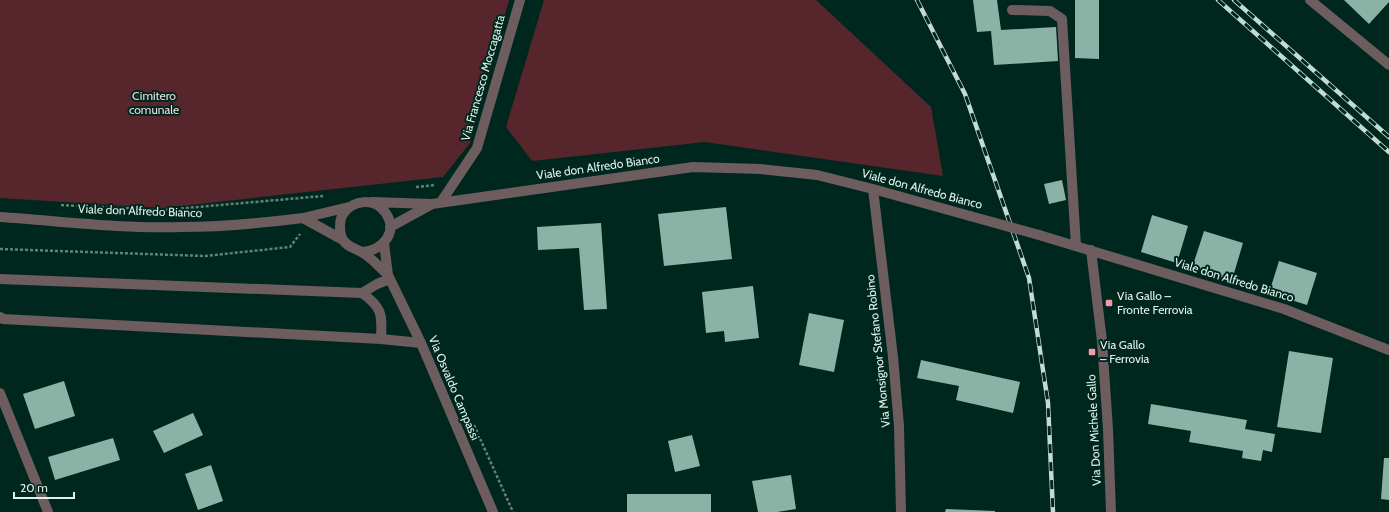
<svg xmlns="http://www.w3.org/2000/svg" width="1389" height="512" font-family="Cabin,sans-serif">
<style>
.green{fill:#57262d}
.building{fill:#8ab3a6}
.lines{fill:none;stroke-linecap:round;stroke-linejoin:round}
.path{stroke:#628178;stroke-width:2.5;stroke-dasharray:3 2;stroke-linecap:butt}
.minor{stroke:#6d5d5e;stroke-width:10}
.rail-casing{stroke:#c4dbd3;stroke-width:4.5}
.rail{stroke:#00271e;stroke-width:3;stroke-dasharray:9;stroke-linecap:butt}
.minor-bridge{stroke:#6d5d5e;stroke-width:10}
.poi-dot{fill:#f49aa4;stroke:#00271e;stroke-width:1.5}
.labels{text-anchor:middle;stroke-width:4;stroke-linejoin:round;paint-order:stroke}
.street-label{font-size:12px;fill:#def3ec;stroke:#00271e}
.park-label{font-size:12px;fill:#f1dcde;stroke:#00271e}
.poi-label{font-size:12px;fill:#def3ec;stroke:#00271e;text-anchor:start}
</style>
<rect width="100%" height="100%" fill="#00271e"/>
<path class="green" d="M 0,0 L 509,0 L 470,143 L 443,177 L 162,208 L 0,198 Z
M 544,0 L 816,0 L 931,107 L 943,176 L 705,142 L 532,161 L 506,127 Z"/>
<path class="building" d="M 973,0 L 997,0 L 1001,30 L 1056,27 L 1058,61 L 994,65 L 991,31 L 977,32 Z
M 1075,0 L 1099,0 L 1099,59 L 1075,58 Z
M 1344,0 L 1389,0 L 1389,2 L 1369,24 Z
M 1062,180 L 1066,200 L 1049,204 L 1044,184 Z
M 726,207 L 732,259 L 664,266 L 658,214 Z
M 1152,215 L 1188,226 L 1177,263 L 1141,252 Z
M 601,223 L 607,309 L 584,310 L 579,248 L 538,250 L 537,227 Z
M 1204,231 L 1243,243 L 1232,280 L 1192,268 Z
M 1279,261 L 1317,273 L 1307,305 L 1269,293 Z
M 753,286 L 759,338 L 725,342 L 724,331 L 706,333 L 702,292 Z
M 809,313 L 844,320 L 834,372 L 799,365 Z
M 1289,351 L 1333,358 L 1321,433 L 1277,427 Z
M 921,360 L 1020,382 L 1013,413 L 956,400 L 959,386 L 917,378 Z
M 64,381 L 75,416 L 35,429 L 23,394 Z
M 1151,404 L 1247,420 L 1245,429 L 1275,434 L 1272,452 L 1263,450 L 1261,461 L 1242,458 L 1243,451 L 1189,442 L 1191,431 L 1148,424 Z
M 193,413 L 203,435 L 164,453 L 153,431 Z
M 692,435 L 700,466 L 675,472 L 668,441 Z
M 113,438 L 120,460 L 55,480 L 48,457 Z
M 1384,458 L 1389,458 L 1389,500 L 1381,499 Z
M 211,465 L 223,501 L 198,510 L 185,474 Z
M 791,475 L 796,509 L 777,512 L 758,512 L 752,481 Z
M 627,494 L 711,494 L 711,512 L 627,512 Z
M 946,509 L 995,511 L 995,512 L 945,512 Z"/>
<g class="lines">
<path class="path" d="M 416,187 L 435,185
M 61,205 L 163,210 L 323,196
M 0,249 L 205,256 L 290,247 L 300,234
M 474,425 L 513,512"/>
<path class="minor" d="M 1310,0 L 1389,65
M 1012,10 L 1050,11 L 1062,19 L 1076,246
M 873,189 L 893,357 L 899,426 L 901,512
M 372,202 L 432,204 L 390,227
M 441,202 L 477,148 L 520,0
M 432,204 L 693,167 L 760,169 L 817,175 L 873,189 L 970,216
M 0,217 C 60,221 121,229 182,227 C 222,227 263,223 303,218
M 1039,235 L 1284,309 L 1389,350
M 343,240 L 303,218 L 349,207
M 1091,250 L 1102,341 L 1108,429 L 1111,512
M 362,252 C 384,250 399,231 385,212 C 374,197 353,200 343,214 C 339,220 339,233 343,240 C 348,248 356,248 363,253 C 372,258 380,268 388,275 L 384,243
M 388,275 L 421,343 L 493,512
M 0,279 L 362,293 L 377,284 L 390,279
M 362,293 C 383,308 382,315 381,339
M 0,317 L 3,319 L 381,339 L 421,343
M 0,393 L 48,512"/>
<g class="rail-casing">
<path id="rail" d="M 917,0 L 965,94 L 1029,278 L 1048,403 L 1053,512
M 1218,0 L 1389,152
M 1234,0 L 1389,137"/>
</g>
<use href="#rail" class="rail"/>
<path class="minor-bridge" d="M 970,216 L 1039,235"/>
</g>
<g class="poi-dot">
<rect x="1105" y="299" width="8" height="8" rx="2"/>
<rect x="1088" y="348" width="8" height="8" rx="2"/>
</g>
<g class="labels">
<g class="street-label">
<text transform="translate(483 78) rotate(-74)" y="4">Via Francesco Moccagatta</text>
<text transform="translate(598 167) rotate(-8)" y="4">Viale don Alfredo Bianco</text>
<text transform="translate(922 189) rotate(15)" y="4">Viale don Alfredo Bianco</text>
<text transform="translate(140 211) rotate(2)" y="4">Viale don Alfredo Bianco</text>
<text transform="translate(1234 280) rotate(17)" y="4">Viale don Alfredo Bianco</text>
<text transform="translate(878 351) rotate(-96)" y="4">Via Monsignor Stefano Robino</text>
<text transform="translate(454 388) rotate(67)" y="4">Via Osvaldo Campassi</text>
<text transform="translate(1094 430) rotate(-93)" y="4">Via Don Michele Gallo</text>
</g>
<g class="park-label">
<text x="154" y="100">Cimitero<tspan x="154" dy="14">comunale</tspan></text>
</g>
<g class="poi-label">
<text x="1117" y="300">Via Gallo –<tspan x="1117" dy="14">Fronte Ferrovia</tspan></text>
<text x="1100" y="349">Via Gallo<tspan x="1100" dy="14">– Ferrovia</tspan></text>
</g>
</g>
<path d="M14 492v6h60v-6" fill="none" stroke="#def3ec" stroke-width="2"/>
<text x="20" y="492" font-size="12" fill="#def3ec" stroke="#00271e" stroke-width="3" paint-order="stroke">20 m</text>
</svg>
